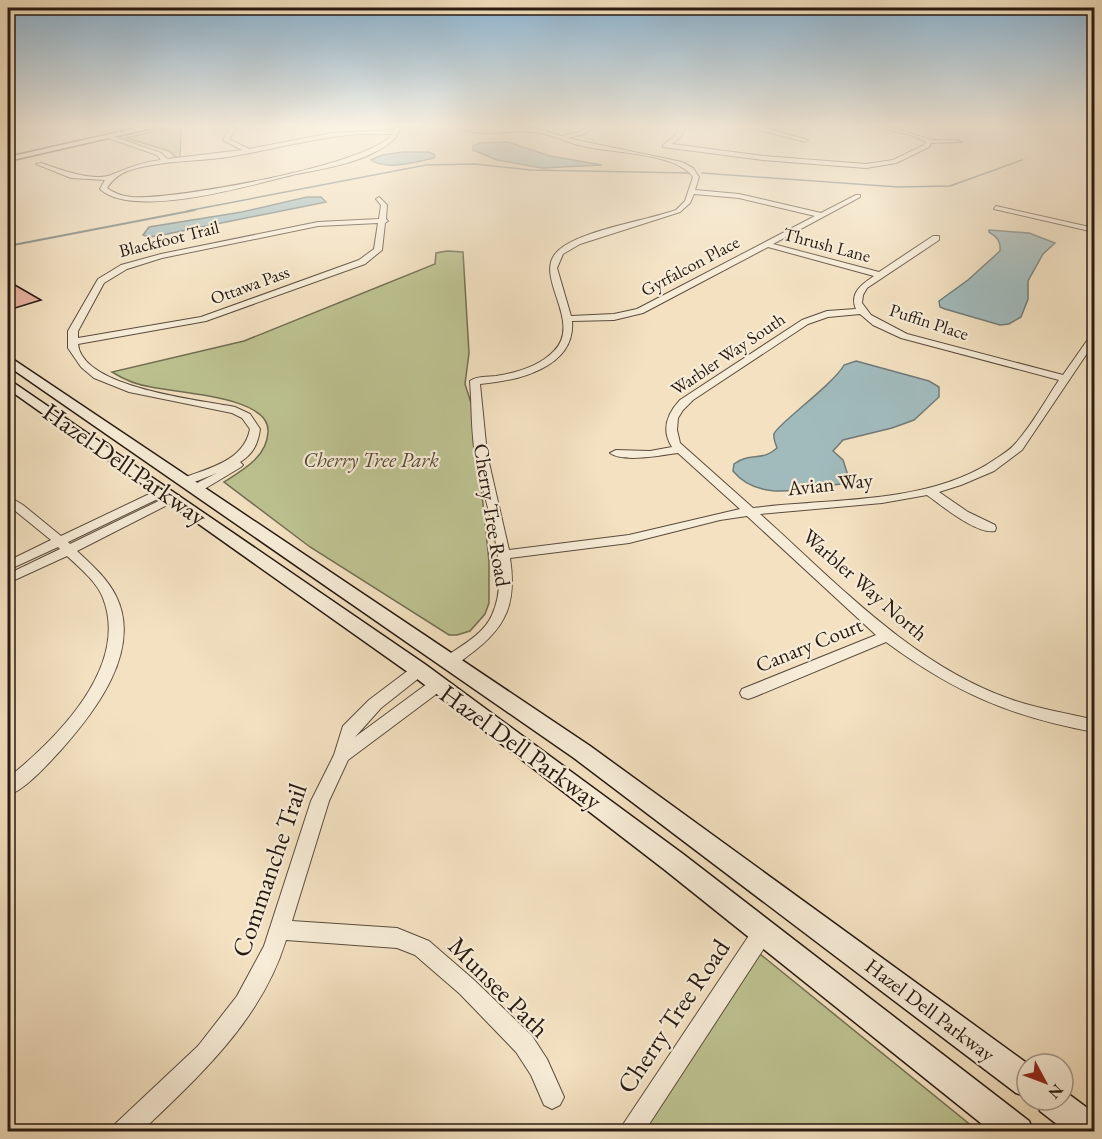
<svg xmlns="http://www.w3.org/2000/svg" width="1102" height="1139" font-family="'EB Garamond',serif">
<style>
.green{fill:#bdc291;stroke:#726e52;stroke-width:1.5}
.water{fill:#a1bbbd;stroke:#717b79;stroke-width:1.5}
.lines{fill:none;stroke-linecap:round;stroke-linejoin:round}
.stream-far1{stroke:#717b79;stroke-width:1.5}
.stream{stroke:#717b79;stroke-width:2}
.building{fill:#e9b2a1;stroke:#281a12;stroke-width:1.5}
.minor-casing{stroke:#5b4c3e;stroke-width:2}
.secondary-casing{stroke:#281a12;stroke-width:3}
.minor{fill:#f7ecd7;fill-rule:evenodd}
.secondary{fill:#f7ecd7;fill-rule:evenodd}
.labels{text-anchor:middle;stroke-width:4.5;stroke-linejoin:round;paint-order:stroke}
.far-street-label{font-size:18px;fill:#281a12;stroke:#f7ecd7}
.park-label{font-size:21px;font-style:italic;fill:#554c38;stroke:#f7ecd7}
.street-label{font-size:21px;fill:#281a12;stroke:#f7ecd7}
.near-street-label{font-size:26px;fill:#281a12;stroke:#f7ecd7}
</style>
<rect width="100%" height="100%" fill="#f3e1c1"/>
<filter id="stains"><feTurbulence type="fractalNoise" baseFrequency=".00333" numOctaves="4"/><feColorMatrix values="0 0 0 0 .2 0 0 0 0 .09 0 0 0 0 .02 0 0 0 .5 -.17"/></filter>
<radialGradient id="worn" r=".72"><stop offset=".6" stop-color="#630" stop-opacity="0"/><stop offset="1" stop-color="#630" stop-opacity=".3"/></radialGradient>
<path class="green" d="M 176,126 L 181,126 L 180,158 L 177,158 L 169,151 L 126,138 Z
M 447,251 L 463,252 L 469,353 L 465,384 L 473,409 L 489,561 L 489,603 L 485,614 L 470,631 L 457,635 L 449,635 L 310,547 L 224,482 C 243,470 267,457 268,432 C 271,396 176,393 151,387 C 138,385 123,379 112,372 L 244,341 L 435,264 L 436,253 Z
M 752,948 L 765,958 L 978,1131 L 630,1132 Z"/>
<path class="water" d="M 508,142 L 550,156 L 602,165 L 542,168 L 497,160 L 473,150 L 473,146 L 480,143 Z
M 403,152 L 429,152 L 435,155 L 434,158 C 415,162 387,171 371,160 L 382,155 Z
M 307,197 L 321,197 L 326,202 L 157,236 L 148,237 L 143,235 L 149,227 L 242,212 Z
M 989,230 L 1029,233 L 1055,243 L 1043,254 L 1028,281 L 1028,299 L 1021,317 L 1009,324 L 1000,325 L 945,309 L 940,307 L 939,301 L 968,280 L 1000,251 C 1001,241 997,237 989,232 Z
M 856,361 L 929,381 L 939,387 L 939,397 L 914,420 L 892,428 L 843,440 L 833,451 L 843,460 L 849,479 L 841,484 C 804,488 759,503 733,471 L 734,464 C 750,452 762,462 777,448 C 776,445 773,438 774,434 C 775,426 834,384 844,365 Z"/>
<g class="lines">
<path class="stream-far1" d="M 702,173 L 898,187 L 950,186 L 1022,160
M 187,211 L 426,165 L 475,164 L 531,170 L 688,173"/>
<path class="stream" d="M 8,246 L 195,210"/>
</g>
<path class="building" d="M 8,281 L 34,296 L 41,300 L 15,308 L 8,304 Z"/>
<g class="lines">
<g class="minor-casing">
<path id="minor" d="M 231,126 L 237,126 L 229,139 L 249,149 L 332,133 L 394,130 L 395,126 L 401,126 C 397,139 389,145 377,151 C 351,165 321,169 292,175 C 251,185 133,220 100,189 L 105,180 L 71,178 L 36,164 L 41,163 C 58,169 93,182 111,175 C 128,168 142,162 161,160 L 157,155 L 108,138 L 110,135 L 161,153 L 167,159 L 242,150 L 223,140 ZM 360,134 L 392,134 C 371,165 174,200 132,197 C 123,196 115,194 107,188 C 112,180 118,175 127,171 C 160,160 194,162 228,157 C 272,150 314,137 360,134 Z
M 456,126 L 535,128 L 562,136 L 580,132 L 589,126 L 596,126 L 584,134 L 567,138 L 682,162 L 693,168 L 699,177 L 695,190 L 739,194 L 821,213 L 856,195 L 860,195 L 860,197 L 773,244 L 879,272 L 933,236 L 939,236 L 939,240 L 867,288 L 863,295 L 862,303 L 871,315 L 907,334 L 1063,375 L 1091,335 L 1094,334 L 1094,343 L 1022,450 L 994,471 L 961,485 L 939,492 L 968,512 L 995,525 L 996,528 L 995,531 C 977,535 941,505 927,495 L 882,503 L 760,514 C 836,582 911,664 1010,699 C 1037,709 1067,713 1094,720 L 1094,732 C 1011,717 954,692 886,642 L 754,697 L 748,699 L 742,697 L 740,693 L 742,689 L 876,635 L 747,516 L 720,520 L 629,543 L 510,558 C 517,604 506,628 469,655 C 461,661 455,668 445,665 L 442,661 L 445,657 C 461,646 484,634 492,615 C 513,571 483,500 475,454 C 471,430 472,405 470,381 C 476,376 488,377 496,376 C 516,373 540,366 554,351 C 583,322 534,277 556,253 C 575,231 646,221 676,210 L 685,201 L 693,177 C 676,152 607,153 578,145 C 563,141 549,133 534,132 C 509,129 478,139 456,126 ZM 694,194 L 739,198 L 815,216 L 637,309 L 614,314 L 571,316 L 557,268 L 563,254 L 580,244 L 680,212 L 690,203 ZM 768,247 L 874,276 C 862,284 849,293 856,309 L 827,311 L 802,320 L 680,400 C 667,414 661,430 672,447 L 650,451 L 616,450 L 610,453 C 623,463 662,455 678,453 L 740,509 L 629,535 L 509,550 L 487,454 L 480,384 C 516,381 576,368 572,321 L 614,320 L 643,313 ZM 860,314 L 873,325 L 901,338 L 1059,380 C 1045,401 1032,425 1015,444 C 1010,450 1003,454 997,458 C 931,505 830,498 753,508 L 680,443 L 677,430 L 678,418 L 683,410 L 693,400 L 808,324 L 828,317 Z
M 679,126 L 685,126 L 682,136 L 672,144 L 763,156 L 866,164 L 893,160 L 924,145 L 926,142 L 914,136 L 872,126 C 892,126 909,133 928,139 C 939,142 952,138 962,142 L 931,143 L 929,147 L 896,163 L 866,168 L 763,160 L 663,147 L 663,145 L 677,134 Z
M 745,126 L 756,126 L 808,140 L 805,142 Z
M 379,197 L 387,205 L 386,219 L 388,221 L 385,223 L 382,250 L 365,264 L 206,321 L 78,344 C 82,388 200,400 235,407 L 250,414 L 260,429 C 258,444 253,454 240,462 L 243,465 L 241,467 L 201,491 L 193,491 L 191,488 L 193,485 L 217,473 L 187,485 L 181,481 L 183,478 C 209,468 244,461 250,429 L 242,418 L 232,413 L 129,392 L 94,378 L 81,367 L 68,348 L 68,331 L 98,279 L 121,265 L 161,254 L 318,222 L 379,219 L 381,205 L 376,199 ZM 378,223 L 374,249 L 359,260 L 201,317 L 78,338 L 78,331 L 104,283 L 127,269 L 162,258 L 318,226 Z
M 996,206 L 1094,228 L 1094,232 L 994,209 Z
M 164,487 L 168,488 L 170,491 L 168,494 L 68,542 L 70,544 L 171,495 L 179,495 L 181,498 L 77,551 C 91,564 107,578 116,596 C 143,651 94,713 60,751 C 48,764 24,791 8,795 L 8,778 C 56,739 130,667 103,598 C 97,582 79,567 67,556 L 8,583 L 8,574 L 60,549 L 58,547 L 8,570 L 8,561 L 51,540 L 8,505 L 8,496 L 23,505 L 61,536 Z
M 419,664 L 424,666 L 427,670 L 424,674 L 381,708 L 355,737 L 431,681 L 437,679 L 443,681 L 445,685 L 443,689 L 348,760 L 329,801 L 292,921 L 397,928 L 429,941 L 474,980 L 532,1036 L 547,1059 L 564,1097 L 560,1105 L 552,1109 L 544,1105 L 531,1075 L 516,1052 L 460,994 L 415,955 L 397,948 L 286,940 C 261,1021 200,1075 141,1132 L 111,1132 L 115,1124 L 198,1046 L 237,996 L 264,946 L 311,801 L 334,755 L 343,726 L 369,700 L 414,666 Z
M 763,922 L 770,925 L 773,932 L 770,939 L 644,1132 L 618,1132 L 756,925 Z"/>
</g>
<g class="secondary-casing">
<path id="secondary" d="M 146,126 L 161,126 L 8,161 L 8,157 Z
M 8,356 L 590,746 L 1028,1064 L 1027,1097 L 1016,1093 L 574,758 L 8,366 Z
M 8,379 L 426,665 L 683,854 L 1029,1121 L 1034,1132 L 992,1132 L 665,870 L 412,675 L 8,389 Z
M 1063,1090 L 1094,1113 L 1094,1132 L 1067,1132 L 1040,1111 L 1036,1100 L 1063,1100 Z"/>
</g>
<use href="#minor" class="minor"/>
<use href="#secondary" class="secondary"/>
</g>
<linearGradient id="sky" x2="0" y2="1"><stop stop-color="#8bb7d7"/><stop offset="0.44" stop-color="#faf2e3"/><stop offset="1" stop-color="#faf2e3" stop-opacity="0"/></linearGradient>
<rect width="1102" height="286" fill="url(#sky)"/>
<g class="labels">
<g class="far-street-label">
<text transform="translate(169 239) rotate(-14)" y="6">Blackfoot Trail</text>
<text transform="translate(827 245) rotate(15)" y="6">Thrush Lane</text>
<text transform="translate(690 266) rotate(-28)" y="6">Gyrfalcon Place</text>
<text transform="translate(250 285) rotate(-20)" y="6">Ottawa Pass</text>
<text transform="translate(929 322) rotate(18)" y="6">Puffin Place</text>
<text transform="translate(728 354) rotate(-34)" y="6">Warbler Way South</text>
</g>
<g class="park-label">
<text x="371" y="467">Cherry Tree Park</text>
</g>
<g class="street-label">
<text transform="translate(830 484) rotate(-6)" y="7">Avian Way</text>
<text transform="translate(492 515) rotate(81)" y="7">Cherry Tree Road</text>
<text transform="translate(865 585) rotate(41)" y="7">Warbler Way North</text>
<text transform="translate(809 645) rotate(-22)" y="7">Canary Court</text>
<text transform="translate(930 1010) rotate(37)" y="7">Hazel Dell Parkway</text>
</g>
<g class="near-street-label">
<text transform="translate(125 464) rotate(35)" y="9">Hazel Dell Parkway</text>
<text transform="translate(521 747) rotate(36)" y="9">Hazel Dell Parkway</text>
<text transform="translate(269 870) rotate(-71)" y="9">Commanche Trail</text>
<text transform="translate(499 987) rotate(45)" y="9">Munsee Path</text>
<text transform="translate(673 1016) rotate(-56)" y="9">Cherry Tree Road</text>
</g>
</g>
<rect width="1102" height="1139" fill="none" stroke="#f3e1c1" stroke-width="30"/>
<rect x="9" y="9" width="1084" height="1121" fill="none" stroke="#281a12" stroke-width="3"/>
<rect x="15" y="15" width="1072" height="1109" fill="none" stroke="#281a12" stroke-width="1.5"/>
<g transform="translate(1045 1082) rotate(131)"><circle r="28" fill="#f7ecd7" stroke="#a49888" stroke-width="1.5"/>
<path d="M0-4.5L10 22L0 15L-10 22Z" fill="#8f2418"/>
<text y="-9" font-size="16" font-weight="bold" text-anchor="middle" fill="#281a12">N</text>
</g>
<rect width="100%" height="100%" filter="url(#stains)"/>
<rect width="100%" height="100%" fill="url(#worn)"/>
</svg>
